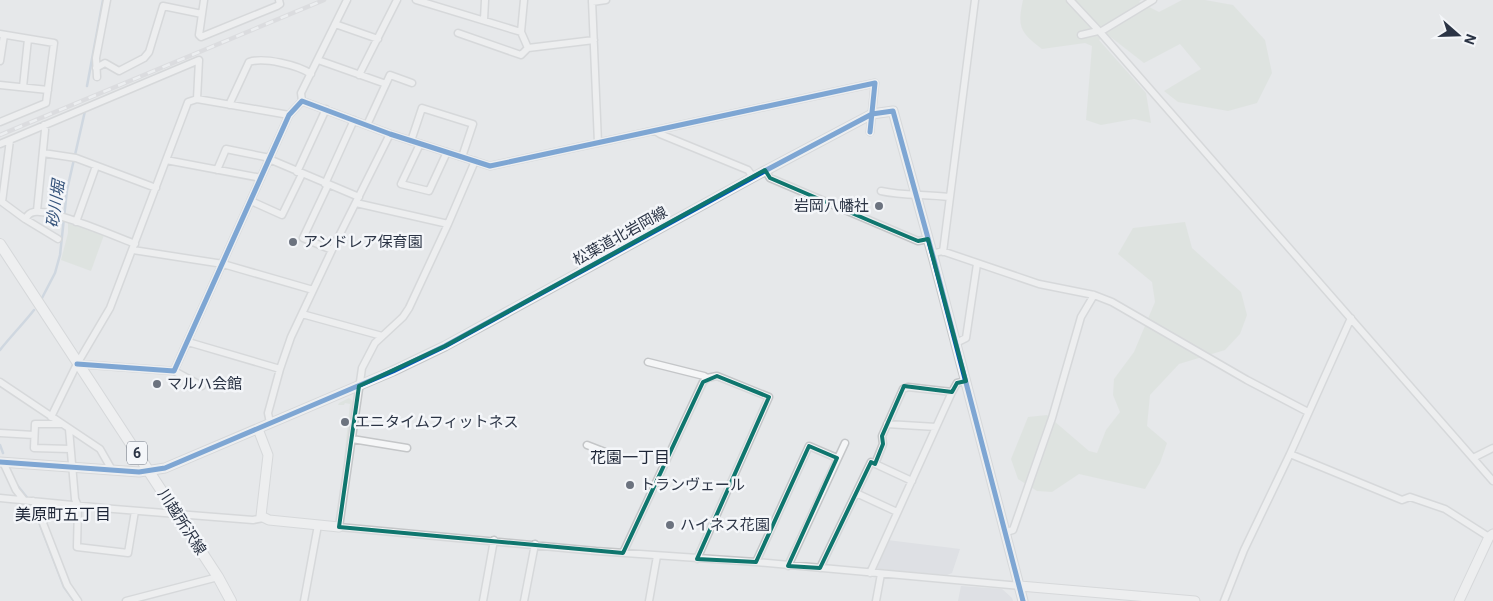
<svg xmlns="http://www.w3.org/2000/svg" width="1493" height="601" font-family="Roboto,'Noto Sans JP',sans-serif">
<style>
.built{fill:#d4d7dd}
.green{fill:#d6ded6}
.lines{fill:none;stroke-linecap:round;stroke-linejoin:round}
.stream{stroke:#b4c4d5;stroke-width:2.5}
.minor-casing{stroke:#c4c6c8;stroke-width:9}
.tertiary-casing{stroke:#c4c6c8;stroke-width:11}
.primary-casing{stroke:#c2c5c8;stroke-width:12}
.minor{stroke:#f5f6f7;stroke-width:6}
.tertiary{stroke:#f5f6f7;stroke-width:9}
.primary{stroke:#f8f8f8;stroke-width:10}
.rail-casing{stroke:#cecfd2;stroke-width:4.5}
.rail{stroke:#f4f6f9;stroke-width:2.5;stroke-dasharray:8;stroke-linecap:butt}
.cycleway-casing{stroke:#f4f6f9;stroke-width:8}
.cycleway{stroke:#0057b8;stroke-width:5}
.marked{fill:none;stroke:#0f766e;stroke-width:4;stroke-linejoin:round}
.poi-dot{fill:#6c737f;stroke:#f4f6f9;stroke-width:2}
.labels{text-anchor:middle;stroke-width:5;stroke-linejoin:round;paint-order:stroke}
.shield{fill:#f4f6f9;stroke:#676e7b;stroke-width:1}
.shield-label{font-size:14px;font-weight:bold;fill:#2b3445}
.poi-label{font-size:15px;fill:#2b3445;stroke:#f4f6f9;text-anchor:start}
.street-label{font-size:15px;fill:#2b3445;stroke:#f4f6f9}
.water-label{font-size:16px;font-style:italic;fill:#34527a;stroke:#f4f6f9}
.neighbourhood-label{font-size:16px;fill:#1d2536;stroke:#f4f6f9}
</style>
<rect width="100%" height="100%" fill="#e6e8ea"/>
<path class="built" d="M 887,540 L 960,549 L 952,573 L 947,575 L 876,569 L 875,567 Z
M 961,586 L 1002,589 L 1012,598 L 1013,601 L 958,601 Z"/>
<path class="green" d="M 1023,0 L 1141,0 L 1139,2 L 1159,12 L 1182,0 L 1205,0 L 1233,5 L 1265,40 L 1272,73 L 1257,103 L 1228,111 L 1178,102 L 1164,91 L 1201,69 L 1180,44 L 1144,63 L 1108,35 L 1099,40 L 1146,93 L 1151,123 L 1134,119 L 1101,125 L 1086,120 L 1092,46 L 1085,43 L 1042,49 C 1020,32 1017,27 1023,0 Z
M 68,222 L 104,235 L 91,271 L 61,260 L 68,233 Z
M 1185,222 L 1192,248 L 1241,292 L 1247,315 L 1240,334 L 1225,350 L 1179,364 L 1150,395 L 1147,426 L 1167,443 L 1160,463 L 1145,489 L 1079,474 L 1052,492 L 1037,491 L 1018,479 L 1011,459 L 1028,417 L 1047,415 L 1089,451 L 1097,453 L 1106,430 L 1120,412 L 1113,395 L 1114,379 L 1134,352 L 1155,302 L 1152,282 L 1118,254 L 1133,228 Z
M 349,398 L 354,402 L 345,460 L 344,460 L 350,404 L 345,403 L 344,405 L 338,405 L 339,403 Z"/>
<g class="lines">
<path class="stream" d="M 87,86 L 103,0
M 42,298 L 55,273 L 60,255 L 67,190 L 85,111
M 0,350 C 11,336 23,324 34,310
M 0,445 L 3,453
M 17,485 L 29,500
M 32,504 L 64,587 L 74,601"/>
<g class="minor-casing">
<path id="minor" d="M 204,0 L 199,35 L 201,37 L 277,6 L 280,4 L 279,0
M 416,0 L 521,32 L 528,48 L 594,40
M 592,0 L 598,143
M 1070,0 L 1100,32 L 1493,481
M 592,2 L 606,0
M 484,20 L 485,0
M 335,24 L 378,39
M 521,32 L 524,0
M 1100,32 L 1153,0
M 458,33 L 521,55 L 528,48
M 0,34 L 54,43 L 46,103 L 0,122
M 1081,35 L 1098,31
M 318,60 L 386,84
M 0,61 L 4,35
M 96,68 L 105,63 L 119,71 L 144,58 L 149,52 L 163,6 L 202,14
M 359,75 L 397,0
M 97,77 L 96,58 L 107,0
M 0,85 L 48,90
M 23,87 L 28,39
M 302,101 L 301,93 L 347,0
M 229,105 L 249,62 C 264,57 298,65 311,74
M 367,125 L 390,75 L 412,83
M 655,131 L 660,134 L 748,170 L 753,177
M 10,140 L 2,202 L 25,219 L 58,239
M 411,141 L 422,108 L 473,124 L 462,157
M 0,144 L 199,60 L 197,99 L 289,115
M 420,144 L 401,184 L 429,191 L 447,152
M 43,153 L 76,158 L 156,188
M 269,159 L 359,197
M 166,160 L 261,178
M 217,170 L 226,149 L 270,158
M 765,170 L 770,178 L 918,241 L 928,239
M 297,172 L 326,109
M 325,184 L 354,120
M 328,185 L 303,238 L 332,250
M 881,191 C 903,196 926,194 949,197
M 251,201 L 282,215 L 302,174
M 356,203 L 448,224 L 475,161
M 37,211 L 45,130 L 44,125
M 25,219 C 28,215 29,213 34,212 C 52,209 115,236 135,244
M 76,222 L 96,166
M 448,224 L 409,308 L 403,317 L 375,343 L 362,368 L 339,527 L 596,551 L 756,562 L 1020,586
M 133,250 L 223,264 L 313,290
M 943,252 L 975,0
M 932,254 L 942,251 L 1039,284 L 1094,295 L 1112,302 L 1247,380 L 1308,412
M 302,314 L 382,336
M 188,342 L 280,369
M 956,343 L 966,338 L 977,264
M 648,362 L 704,376 L 707,378 L 717,376 L 769,397 L 697,559
M 77,364 L 174,371 L 289,115 L 302,101 L 390,134 L 490,166 L 875,83 L 870,132
M 174,371 L 202,386
M 0,382 L 100,449 L 112,470
M 51,417 L 77,364 L 110,308 L 188,102 L 197,99
M 270,423 L 268,413 L 280,369 L 291,337 L 332,250 L 390,134
M 61,424 L 35,424 L 34,448 L 70,449
M 887,424 L 936,427
M 69,429 L 75,499 L 78,506 L 77,547 L 128,553 L 135,511
M 0,433 L 34,435
M 352,439 L 407,448
M 587,445 L 605,452
M 1290,454 L 1402,500 L 1410,497 L 1445,509 L 1489,537
M 1473,458 L 1493,448
M 3,462 L 16,490 L 24,500
M 875,464 L 883,444 L 882,436 L 903,389 L 908,387 L 952,392
M 856,493 L 897,512
M 0,498 L 114,509 L 253,520 L 263,518
M 33,501 L 36,505 L 67,585 L 78,601
M 1006,532 L 1013,530 L 1052,418 L 1081,317 L 1094,295
M 623,553 L 703,382 L 707,378
M 756,562 L 809,446 L 837,458
M 788,566 L 845,443
M 820,568 L 871,462 L 912,481
M 870,573 L 952,392 L 957,383 L 966,381
M 126,601 L 218,577
M 304,601 L 318,525
M 483,601 L 494,540
M 524,601 L 535,544
M 649,601 L 657,556
M 876,601 L 881,574
M 1224,601 L 1244,550 L 1290,454 L 1351,318"/>
</g>
<g class="tertiary-casing">
<path id="tertiary" d="M 258,429 L 268,455 L 261,516 L 269,520 L 339,527
M 0,462 L 139,472 L 165,468 L 393,371 L 445,346 L 759,174 L 872,114 L 893,111 L 934,260 L 1023,601
M 1020,586 L 1195,601
M 1459,601 L 1489,537 L 1493,534"/>
</g>
<g class="primary-casing">
<path id="primary" d="M 0,244 L 218,577 L 231,601"/>
</g>
<use href="#minor" class="minor"/>
<use href="#tertiary" class="tertiary"/>
<use href="#primary" class="primary"/>
<g class="rail-casing">
<path id="rail" d="M 0,135 L 324,0"/>
</g>
<use href="#rail" class="rail"/>
<g class="cycleway-casing">
<path id="cycleway" d="M 77,364 L 174,371 L 289,115 L 302,101 L 390,134 L 490,166 L 875,83 L 870,132
M 0,462 L 139,472 L 165,468 L 393,371 L 445,346 L 759,174 L 872,114 L 893,111 L 934,260 L 1023,601"/>
</g>
<use href="#cycleway" class="cycleway"/>
</g>
<path d="M0 0H1493V601H0ZM 765,170 L 770,178 L 875,223 L 918,241 L 928,239 L 966,381 L 957,383 L 952,392 L 904,386 L 882,436 L 883,444 L 875,464 L 871,462 L 820,568 L 788,566 L 837,458 L 809,446 L 756,562 L 697,559 L 769,397 L 717,376 L 703,382 L 623,553 L 339,527 L 359,386 L 445,346 Z" fill="#e6e8ea" fill-opacity=".55" fill-rule="evenodd"/>
<path class="marked" d="M 765,170 L 770,178 L 875,223 L 918,241 L 928,239 L 966,381 L 957,383 L 952,392 L 904,386 L 882,436 L 883,444 L 875,464 L 871,462 L 820,568 L 788,566 L 837,458 L 809,446 L 756,562 L 697,559 L 769,397 L 717,376 L 703,382 L 623,553 L 339,527 L 359,386 L 445,346 Z"/>
<g class="poi-dot">
<circle cx="879" cy="206" r="5"/>
<circle cx="293" cy="242" r="5"/>
<circle cx="157" cy="384" r="5"/>
<circle cx="345" cy="422" r="5"/>
<circle cx="630" cy="485" r="5"/>
<circle cx="670" cy="525" r="5"/>
</g>
<g class="labels">
<rect class="shield" x="127" y="441.5" width="20" height="23" rx="4"/>
<g class="shield-label">
<text x="137" y="458">6</text>
</g>
<g class="poi-label">
<text x="869" y="211" text-anchor="end">岩岡八幡社</text>
<text x="303" y="247">アンドレア保育園</text>
<text x="167" y="389">マルハ会館</text>
<text x="355" y="427">エニタイムフィットネス</text>
<text x="640" y="490">トランヴェール</text>
<text x="680" y="530">ハイネス花園</text>
</g>
<g class="street-label">
<text transform="translate(620 236) rotate(-29)" y="5">松葉道北岩岡線</text>
<text transform="translate(182 522) rotate(57)" y="5">川越所沢線</text>
</g>
<g class="water-label">
<text transform="translate(55 204) rotate(-82)" y="6">砂川堀</text>
</g>
<g class="neighbourhood-label">
<text x="630" y="463">花園一丁目</text>
<text x="63" y="520">美原町五丁目</text>
</g>
</g>
<g transform="translate(1458 35) rotate(110)" stroke="#f4f6f9" stroke-width="4" paint-order="stroke">
<path d="M0-4L9 19L0 12L-9 19Z" fill="#2b3445"/>
<text y="-8" font-size="14" font-weight="bold" text-anchor="middle" fill="#2b3445">N</text>
</g>
</svg>
